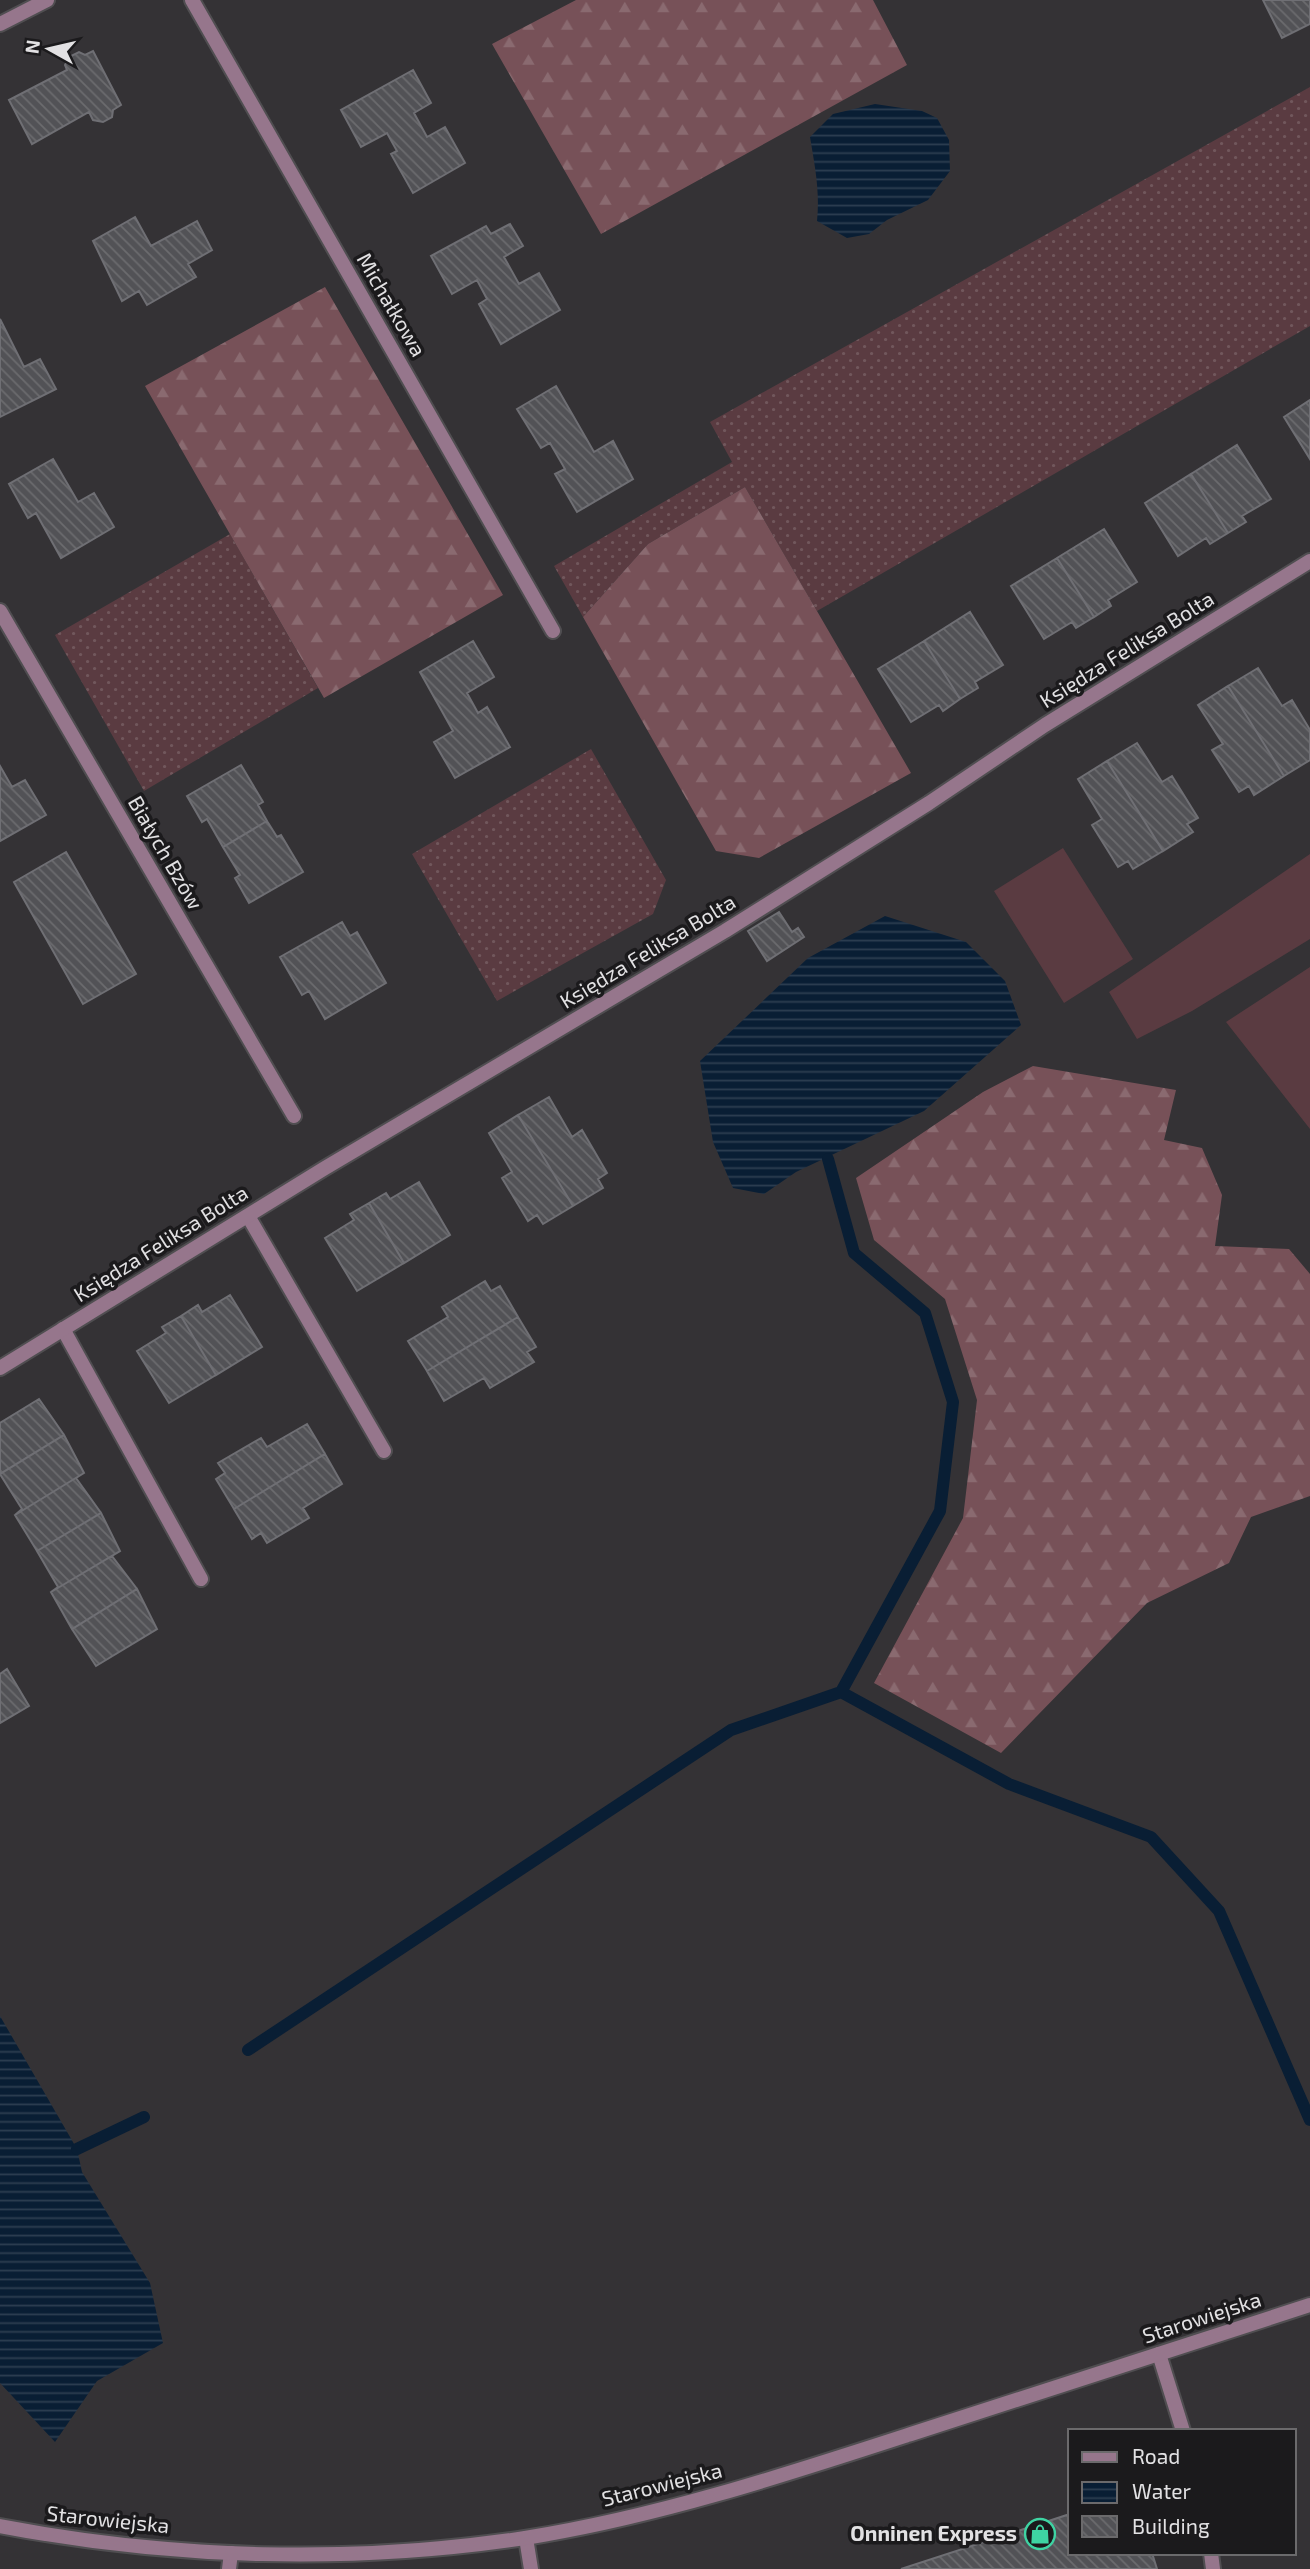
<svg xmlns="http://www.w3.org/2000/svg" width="1310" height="2569" font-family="'Exo 2',sans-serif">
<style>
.grass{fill:url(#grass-dots)}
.forest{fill:url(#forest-firs)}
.garden{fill:#5a3b41}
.water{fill:url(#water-rules)}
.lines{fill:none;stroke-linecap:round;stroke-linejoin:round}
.stream{stroke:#091e34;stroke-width:12}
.building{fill:url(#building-back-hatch);stroke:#6f6f74;stroke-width:2}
.service-casing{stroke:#504e51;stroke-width:18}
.minor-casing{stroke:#504e51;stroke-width:18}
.tertiary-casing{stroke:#504e51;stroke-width:18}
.service{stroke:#96768c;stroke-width:14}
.minor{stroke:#96768c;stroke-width:14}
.tertiary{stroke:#96768c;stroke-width:14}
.labels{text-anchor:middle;stroke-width:7;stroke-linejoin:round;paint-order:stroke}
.street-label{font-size:21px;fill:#e2e1e3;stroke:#1b1a1c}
.poi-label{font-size:21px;font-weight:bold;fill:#e2e1e3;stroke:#1b1a1c;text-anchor:end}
</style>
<defs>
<pattern id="grass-dots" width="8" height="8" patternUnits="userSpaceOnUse" patternTransform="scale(1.75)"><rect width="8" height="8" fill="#5a3b41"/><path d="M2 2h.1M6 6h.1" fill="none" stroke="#71575c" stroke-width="1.8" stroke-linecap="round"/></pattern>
<pattern id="forest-firs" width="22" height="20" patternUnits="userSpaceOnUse" patternTransform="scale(1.75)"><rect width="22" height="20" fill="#775158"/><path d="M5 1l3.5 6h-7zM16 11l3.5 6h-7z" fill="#8a6a70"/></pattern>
<pattern id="water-rules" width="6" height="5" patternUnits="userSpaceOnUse" patternTransform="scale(1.75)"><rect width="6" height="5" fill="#091e34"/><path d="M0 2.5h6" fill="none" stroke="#2d3e51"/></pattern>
<pattern id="building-back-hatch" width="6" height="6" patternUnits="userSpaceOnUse" patternTransform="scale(1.75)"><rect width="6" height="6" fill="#525256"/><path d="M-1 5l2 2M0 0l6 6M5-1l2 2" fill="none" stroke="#6b6b6e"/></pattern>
</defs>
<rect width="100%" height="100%" fill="#343235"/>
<path class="grass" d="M 1310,87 L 1310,326 L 817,611 L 745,487 L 648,544 L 583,617 L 554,566 L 732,462 L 710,422 Z
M 230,534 L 318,688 L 144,791 L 55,635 Z
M 591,749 L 666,880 L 653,914 L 497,1001 L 412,854 Z"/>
<path class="forest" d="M 576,0 L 873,0 L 907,65 L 601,234 L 492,44 Z
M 325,287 L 503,595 L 324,698 L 145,386 Z
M 745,487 L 911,773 L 759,858 L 716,851 L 583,617 L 648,544 Z
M 1033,1066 L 1176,1090 L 1164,1140 L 1202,1148 L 1222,1195 L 1215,1246 L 1289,1249 L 1310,1274 L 1310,1496 L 1251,1517 L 1229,1563 L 1147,1603 L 1001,1753 L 874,1683 L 963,1518 L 977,1400 L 945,1299 L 874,1240 L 856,1178 L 983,1092 Z"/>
<path class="garden" d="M 1063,848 L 1133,959 L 1064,1003 L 994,891 Z
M 1310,854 L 1310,939 L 1192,1011 L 1137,1039 L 1109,992 Z
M 1310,967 L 1310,1129 L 1226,1022 Z"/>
<path class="water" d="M 875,104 L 922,111 L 937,118 L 949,140 L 950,171 L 928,200 L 887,220 L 869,234 L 847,238 L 817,221 C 820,191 815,167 810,137 L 833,114 Z
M 885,916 L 966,942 L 1005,981 L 1021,1025 L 924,1111 L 796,1172 L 764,1194 L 733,1188 L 713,1142 L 700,1061 L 808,958 Z
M 0,2016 L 77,2149 L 82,2172 L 150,2283 L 163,2343 L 97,2381 L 55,2442 L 0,2383 Z"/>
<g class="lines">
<path class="stream" d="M 841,1692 L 1009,1784 L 1151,1837 L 1219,1911 L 1310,2120
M 248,2050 L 731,1730 L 841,1692 L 940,1511 L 953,1402 L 925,1313 L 854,1253 L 828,1159
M 77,2149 L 144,2117"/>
</g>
<path class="building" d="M 1263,0 L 1310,0 L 1310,24 L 1282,38 Z
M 93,51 L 121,105 L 113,110 L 112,117 L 103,122 L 93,120 L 89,112 L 32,144 L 9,100 L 67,70 L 65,65 L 69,57 L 79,52 L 85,55 Z
M 413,70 L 431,103 L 414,113 L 427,137 L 445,127 L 465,163 L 413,193 L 391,154 L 397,151 L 387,133 L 361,147 L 341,110 Z
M 135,217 L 151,246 L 197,221 L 212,250 L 188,264 L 196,277 L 147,305 L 139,291 L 122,301 L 93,241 Z
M 510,224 L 523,246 L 504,257 L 519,284 L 539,273 L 560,310 L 501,344 L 479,304 L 487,299 L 477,280 L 452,294 L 431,256 L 486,226 L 491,234 Z
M 0,319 L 24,367 L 40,359 L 56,389 L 0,417 Z
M 556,386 L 594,452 L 613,441 L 633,479 L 577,512 L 555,474 L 565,469 L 550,443 L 541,448 L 517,409 Z
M 1310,400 L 1310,459 L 1284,417 Z
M 1237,445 L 1271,499 L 1242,516 L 1246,522 L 1228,533 L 1191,474 Z
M 53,459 L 78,502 L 94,493 L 114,527 L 61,558 L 36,513 L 28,518 L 9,484 Z
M 1191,474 L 1228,533 L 1210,544 L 1206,538 L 1178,556 L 1145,503 Z
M 1104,529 L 1137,582 L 1108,600 L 1111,606 L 1094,617 L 1057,558 Z
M 1057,558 L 1094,617 L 1076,628 L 1072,622 L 1044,639 L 1011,586 Z
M 970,612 L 1003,665 L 975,682 L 978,688 L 960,699 L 924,641 Z
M 473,641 L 494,677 L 467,693 L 478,713 L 487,707 L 510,747 L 455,778 L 434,742 L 453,731 L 420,672 Z
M 924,641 L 960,699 L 943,711 L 939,705 L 911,722 L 878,669 Z
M 1258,668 L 1282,706 L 1292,700 L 1310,730 L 1310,760 L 1284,776 L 1228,686 Z
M 1228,686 L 1284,776 L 1254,795 L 1249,786 L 1239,792 L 1212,750 L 1223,744 L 1198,705 Z
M 1137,743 L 1162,782 L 1172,776 L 1198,818 L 1187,824 L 1193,832 L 1163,851 L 1107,761 Z
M 1107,761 L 1163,851 L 1133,869 L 1128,861 L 1118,867 L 1092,825 L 1102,819 L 1078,779 Z
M 241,765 L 263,802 L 258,805 L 267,821 L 223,847 L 207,819 L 202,822 L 187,796 Z
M 0,766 L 12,787 L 25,780 L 46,815 L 0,841 Z
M 267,821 L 277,837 L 281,835 L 303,872 L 249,903 L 235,878 L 240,875 L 223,847 Z
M 66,852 L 136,974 L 83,1004 L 14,882 Z
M 779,912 L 792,932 L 798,928 L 804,937 L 767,961 L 748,931 Z
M 342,922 L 350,936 L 357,932 L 386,983 L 325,1019 L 309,991 L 302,995 L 280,957 Z
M 549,1097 L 572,1137 L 582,1130 L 607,1173 L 598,1179 L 603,1188 L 573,1206 L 518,1115 Z
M 518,1115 L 573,1206 L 543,1224 L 537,1215 L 528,1221 L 502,1178 L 512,1172 L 489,1133 Z
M 419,1182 L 450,1235 L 404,1263 L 369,1203 L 386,1193 L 390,1199 Z
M 369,1203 L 404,1263 L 357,1291 L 325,1238 L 354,1220 L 350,1214 Z
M 485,1281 L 491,1291 L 500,1286 L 518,1317 L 427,1371 L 408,1341 L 448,1317 L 442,1307 Z
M 230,1295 L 262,1347 L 216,1375 L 181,1316 L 198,1305 L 202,1312 Z
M 181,1316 L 216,1375 L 169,1403 L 137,1351 L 166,1333 L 162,1327 Z
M 518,1317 L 536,1347 L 527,1352 L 534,1362 L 490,1388 L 484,1378 L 444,1401 L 427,1371 Z
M 39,1399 L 64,1435 L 0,1474 L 0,1423 Z
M 307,1424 L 325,1454 L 234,1509 L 216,1479 L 225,1473 L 218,1463 L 261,1438 L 267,1447 Z
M 64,1435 L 84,1473 L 15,1515 L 22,1509 L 0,1474 Z
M 325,1454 L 342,1484 L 303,1508 L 309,1518 L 267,1543 L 261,1533 L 252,1539 L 234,1509 Z
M 84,1473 L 76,1478 L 101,1513 L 37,1551 L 15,1515 Z
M 101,1513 L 120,1551 L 51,1592 L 58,1587 L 37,1551 Z
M 120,1551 L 112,1556 L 137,1589 L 72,1629 L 51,1592 Z
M 137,1589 L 157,1629 L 96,1666 L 72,1629 Z
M 7,1669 L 29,1706 L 0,1723 L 0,1674 Z
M 1070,2514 L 1070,2553 L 1152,2553 L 1157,2569 L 901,2569 Z"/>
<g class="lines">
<g class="service-casing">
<path id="service" d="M 248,1216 L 384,1451
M 63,1329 L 201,1579
M 1159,2354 L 1183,2431
M 1211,2553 L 1213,2569"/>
</g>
<g class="minor-casing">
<path id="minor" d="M 192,0 L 553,631
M 0,24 L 47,0
M 0,611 L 294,1116
M 0,1368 L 325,1168 L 725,931 L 929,803 L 1045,725 L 1310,561
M 526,2538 L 531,2569
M 229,2569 L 231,2553"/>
</g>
<g class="tertiary-casing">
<path id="tertiary" d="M 0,2526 C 172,2559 352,2564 525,2538 C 657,2517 785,2475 911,2434 C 1044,2391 1177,2348 1310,2305"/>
</g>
<use href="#service" class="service"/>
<use href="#minor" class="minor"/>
<use href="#tertiary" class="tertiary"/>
</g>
<defs>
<g id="shop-ring" transform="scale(1.575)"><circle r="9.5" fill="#1b1a1c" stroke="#3ed4a3" stroke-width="1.5"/><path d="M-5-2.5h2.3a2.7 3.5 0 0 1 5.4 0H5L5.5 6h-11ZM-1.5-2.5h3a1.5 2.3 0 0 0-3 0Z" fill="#3ed4a3"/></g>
</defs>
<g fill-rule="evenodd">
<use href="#shop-ring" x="1040" y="2534"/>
</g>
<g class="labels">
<g class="street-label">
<text transform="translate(391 305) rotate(60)" y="7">Michałkowa</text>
<text transform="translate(1127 650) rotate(-32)" y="7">Księdza Feliksa Bolta</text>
<text transform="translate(165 853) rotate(60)" y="7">Białych Bzów</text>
<text transform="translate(648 952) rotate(-31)" y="7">Księdza Feliksa Bolta</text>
<text transform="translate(161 1244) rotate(-32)" y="7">Księdza Feliksa Bolta</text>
<text transform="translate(1202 2318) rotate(-18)" y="7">Starowiejska</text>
<text transform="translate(662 2485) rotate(-14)" y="7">Starowiejska</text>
<text transform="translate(108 2520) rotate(6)" y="7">Starowiejska</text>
</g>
<g class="poi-label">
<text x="1017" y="2541">Onninen Express</text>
</g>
</g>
<rect x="1068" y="2429" width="228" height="126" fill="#1b1a1c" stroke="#6b6a6c" stroke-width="2"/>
<rect x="1082" y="2452" width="35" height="10" fill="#96768c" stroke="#6b6a6c" stroke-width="2"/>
<text x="1132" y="2464" font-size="21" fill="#e2e1e3">Road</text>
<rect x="1082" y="2482" width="35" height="21" fill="url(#water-rules)" stroke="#6b6a6c" stroke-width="2"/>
<text x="1132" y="2499" font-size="21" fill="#e2e1e3">Water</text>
<rect x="1082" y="2516" width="35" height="21" fill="url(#building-back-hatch)" stroke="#6b6a6c" stroke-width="2"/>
<text x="1132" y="2534" font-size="21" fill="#e2e1e3">Building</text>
<g transform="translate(49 49) rotate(278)" stroke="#1b1a1c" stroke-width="5" paint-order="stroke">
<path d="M0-5L12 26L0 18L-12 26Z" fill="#e2e1e3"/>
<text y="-10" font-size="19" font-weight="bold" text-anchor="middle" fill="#e2e1e3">N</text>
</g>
</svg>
